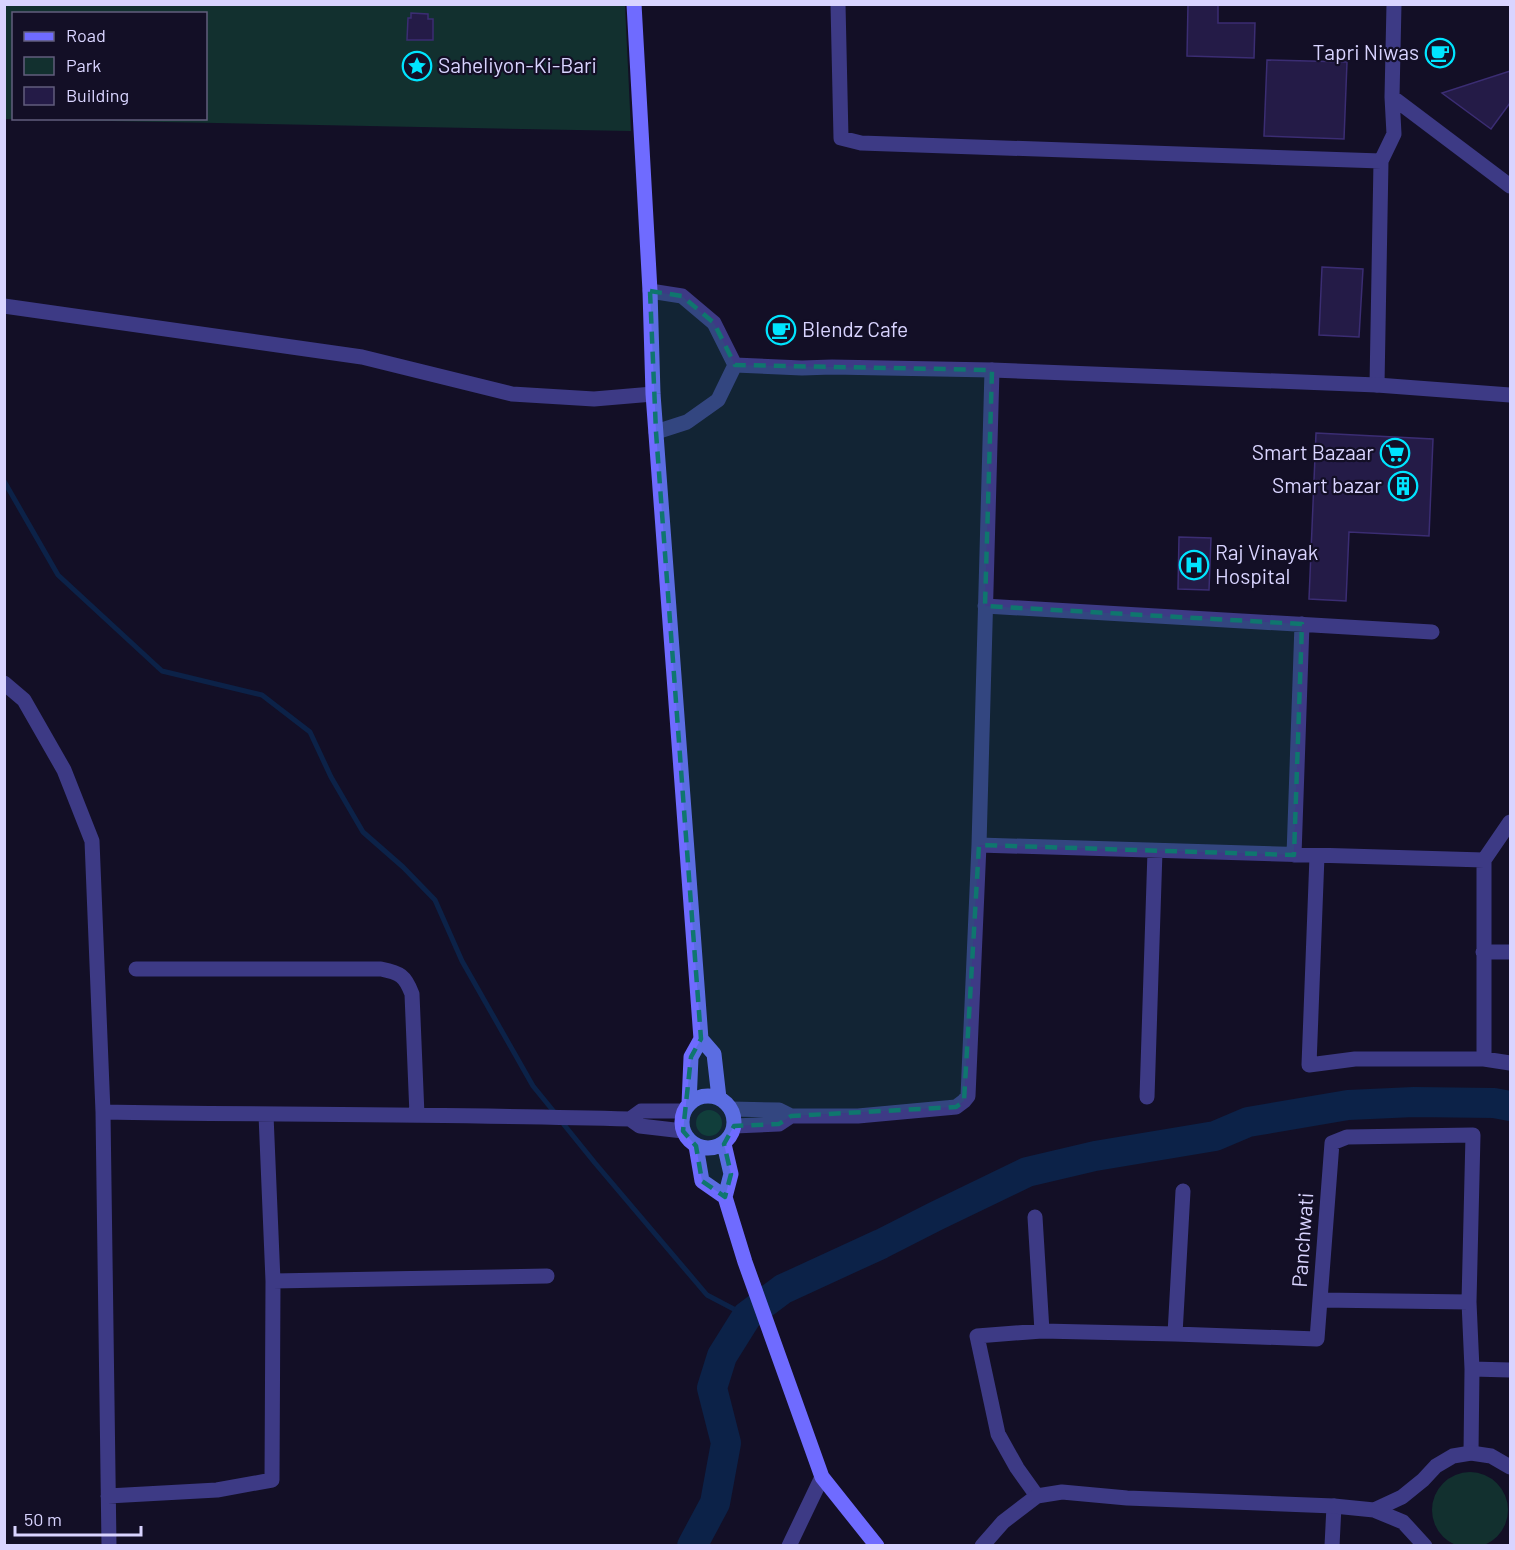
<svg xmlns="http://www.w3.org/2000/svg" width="1515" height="1550" font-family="Barlow,sans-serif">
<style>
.green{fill:#12302f;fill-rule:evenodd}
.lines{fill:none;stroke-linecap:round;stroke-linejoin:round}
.stream{stroke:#0c2248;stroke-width:5}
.river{stroke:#0c2248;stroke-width:30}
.building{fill:#241b47;stroke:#3b2d73;stroke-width:1.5}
.minor{stroke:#3d3a85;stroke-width:15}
.tertiary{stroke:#3d3a85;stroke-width:15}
.secondary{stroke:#6f6bff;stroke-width:15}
.marked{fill:#0f766e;fill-opacity:0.2;stroke:#0f766e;stroke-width:4.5;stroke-dasharray:12 8;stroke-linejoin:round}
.labels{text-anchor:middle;stroke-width:4.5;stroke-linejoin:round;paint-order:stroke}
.poi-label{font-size:21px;fill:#d9d4ff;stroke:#130f26;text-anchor:end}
.street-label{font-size:21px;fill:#d9d4ff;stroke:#130f26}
</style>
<rect width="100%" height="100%" fill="#130f26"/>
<path class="green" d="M 5,5 L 625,5 L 631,131 L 5,119 ZM 14,14 L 206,14 L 206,118 L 14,118 Z
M696 1123a13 13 0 1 1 26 0a13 13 0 1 1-26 0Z
M1432 1510a38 38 0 1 1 76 0a38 38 0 1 1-76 0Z"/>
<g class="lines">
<path class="stream" d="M 4,481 L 58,575 L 162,671 L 262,695 L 310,732 L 331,777 L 363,832 L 403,867 L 435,900 L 462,961 L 533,1086 L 555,1113
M 561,1121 L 595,1163 L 707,1295 L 747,1316"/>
<path class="river" d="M 692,1546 L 715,1503 L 726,1443 L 712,1388 L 722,1356 L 747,1316 L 783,1289 L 881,1244 L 936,1216 L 1027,1172 L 1095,1156 L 1215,1136 L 1248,1122 L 1348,1105 L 1414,1102 L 1494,1103 L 1510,1106"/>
</g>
<path class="building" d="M 1188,4 L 1218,4 L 1218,23 L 1255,23 L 1254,58 L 1187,56 Z
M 411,13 L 428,14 L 428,19 L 433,19 L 433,40 L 407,40 L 408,18 L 411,18 Z
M 1267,60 L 1347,62 L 1344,139 L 1264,136 Z
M 1510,71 L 1510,103 L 1491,129 L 1442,93 Z
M 1322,267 L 1363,269 L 1359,337 L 1319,335 Z
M 1316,433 L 1433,439 L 1429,536 L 1349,532 L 1346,601 L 1309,599 Z
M 1179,537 L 1211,538 L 1209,590 L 1178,589 Z"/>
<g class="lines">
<path class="minor" d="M 838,4 L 841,138 L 861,143 L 1381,161
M 1394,4 L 1392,97 L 1510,186
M 4,306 L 362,357 L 512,394 L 594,399 L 653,394
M 1377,385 L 1381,161 L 1394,134 L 1392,97
M 985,606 L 1432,632
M 4,683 L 24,700 L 64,770 L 92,841 L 103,1112 L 109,1546
M 979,845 L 1484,860 L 1510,822
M 1294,855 L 1302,624
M 1317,856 L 1309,1065 L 1355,1059 L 1484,1059 L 1510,1063
M 1484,860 L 1484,1059
M 1483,952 L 1510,952
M 136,969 L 381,969 C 400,973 405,975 412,994 L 417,1115
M 1147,1097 L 1155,851
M 731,1109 L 779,1110 L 791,1116 L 858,1116 L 956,1107 L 964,1101 L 968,1096 L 979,845 L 992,370
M 103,1112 C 278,1115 454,1114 630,1119 L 640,1126 L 683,1131
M 630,1119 L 641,1111 L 684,1111
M 734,1126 L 779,1124 L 791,1116
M 1035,1217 L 1042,1331
M 273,1281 L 547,1276
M 1320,1300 L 1469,1302
M 1175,1334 L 1183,1191
M 1471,1453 L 1472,1369 L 1510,1370
M 108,1496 L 217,1490 L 272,1480 L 273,1281 L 266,1115
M 1037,1496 L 1017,1468 L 998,1434 L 977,1336 L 1042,1331 L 1175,1334 L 1317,1339 L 1332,1143 L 1347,1137 L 1473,1135 L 1469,1302 L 1472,1369
M 1332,1546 L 1334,1506"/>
<path class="tertiary" d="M 650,291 L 682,296 L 714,323 L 735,365 L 718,400 L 687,422 L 656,432
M 735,365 L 802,368 L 832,367 L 992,370 L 1377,385 L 1510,395
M 789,1546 L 822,1477
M 982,1546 L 1003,1522 L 1037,1496 L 1062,1492 L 1127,1498 L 1334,1506 L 1374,1510
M 1425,1546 L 1403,1522 L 1374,1510 L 1402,1497 L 1423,1480 L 1436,1466 L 1453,1456 L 1471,1453 L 1491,1456 L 1510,1467"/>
<path class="secondary" d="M 634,4 L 650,291 L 653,394 L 701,1039 L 691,1057 L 689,1104
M 701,1039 L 714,1054 L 719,1098
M682 1122a26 26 0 1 1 52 0a26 26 0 1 1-52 0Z
M 724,1144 L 731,1174 L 725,1197 L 745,1262 L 822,1477 L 877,1546
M 696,1146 L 702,1181 L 725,1197"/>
</g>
<path class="marked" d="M 650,291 L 682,296 L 714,323 L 735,365 L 992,370 L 985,606 L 1302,624 L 1294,855 L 979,845 L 964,1101 L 956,1107 L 791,1116 L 779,1124 L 734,1126 L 724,1144 L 731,1174 L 725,1197 L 702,1181 L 696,1146 L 683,1131 L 691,1057 L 701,1039 L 656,432 Z"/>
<defs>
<g id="cafe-ring" transform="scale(1.5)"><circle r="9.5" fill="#130f26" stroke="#00e5ff" stroke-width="1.5"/><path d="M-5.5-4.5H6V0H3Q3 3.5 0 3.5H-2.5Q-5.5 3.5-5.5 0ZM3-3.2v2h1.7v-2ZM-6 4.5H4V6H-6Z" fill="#00e5ff"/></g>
<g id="sight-ring" transform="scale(1.5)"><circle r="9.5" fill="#130f26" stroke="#00e5ff" stroke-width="1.5"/><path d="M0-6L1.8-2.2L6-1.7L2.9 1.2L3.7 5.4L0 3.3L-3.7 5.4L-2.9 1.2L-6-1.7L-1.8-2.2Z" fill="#00e5ff"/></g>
<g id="supermarket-ring" transform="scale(1.5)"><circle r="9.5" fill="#130f26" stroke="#00e5ff" stroke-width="1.5"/><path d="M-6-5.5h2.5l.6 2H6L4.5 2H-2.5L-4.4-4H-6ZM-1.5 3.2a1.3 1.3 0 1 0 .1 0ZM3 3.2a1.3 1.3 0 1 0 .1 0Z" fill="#00e5ff"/></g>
<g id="building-ring" transform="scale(1.5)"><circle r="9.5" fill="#130f26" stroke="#00e5ff" stroke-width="1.5"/><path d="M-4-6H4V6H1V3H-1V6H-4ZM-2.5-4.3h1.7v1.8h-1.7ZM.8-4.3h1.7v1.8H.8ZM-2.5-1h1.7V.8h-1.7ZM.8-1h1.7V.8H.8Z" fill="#00e5ff"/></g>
<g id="hospital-ring" transform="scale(1.5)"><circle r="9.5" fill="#130f26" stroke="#00e5ff" stroke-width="1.5"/><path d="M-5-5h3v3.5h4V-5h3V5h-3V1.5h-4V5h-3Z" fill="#00e5ff"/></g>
</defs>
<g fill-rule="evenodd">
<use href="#cafe-ring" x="1440" y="53"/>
<use href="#sight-ring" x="417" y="66"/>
<use href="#cafe-ring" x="781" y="330"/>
<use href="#supermarket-ring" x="1395" y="453"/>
<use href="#building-ring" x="1403" y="486"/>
<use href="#hospital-ring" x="1194" y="565"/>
</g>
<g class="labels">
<g class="poi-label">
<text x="1419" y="60">Tapri Niwas</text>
<text x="438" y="73" text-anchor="start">Saheliyon-Ki-Bari</text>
<text x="802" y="337" text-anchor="start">Blendz Cafe</text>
<text x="1374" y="460">Smart Bazaar</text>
<text x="1382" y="493">Smart bazar</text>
<text x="1215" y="560" text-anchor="start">Raj Vinayak<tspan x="1215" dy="24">Hospital</tspan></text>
</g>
<g class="street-label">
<text transform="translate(1303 1240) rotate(-86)" y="7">Panchwati</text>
</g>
</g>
<rect width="1515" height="1550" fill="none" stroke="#d9d4ff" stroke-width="12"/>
<rect x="12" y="12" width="195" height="108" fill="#130f26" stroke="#625e7d" stroke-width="1.5"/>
<rect x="24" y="32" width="30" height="9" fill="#6f6bff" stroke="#625e7d" stroke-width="1.5"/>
<text x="66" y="42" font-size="18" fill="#d9d4ff">Road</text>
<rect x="24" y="57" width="30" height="18" fill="#12302f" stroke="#625e7d" stroke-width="1.5"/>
<text x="66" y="72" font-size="18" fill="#d9d4ff">Park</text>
<rect x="24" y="87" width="30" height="18" fill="#241b47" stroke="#625e7d" stroke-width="1.5"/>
<text x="66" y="102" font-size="18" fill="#d9d4ff">Building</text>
<path d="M15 1526v9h126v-9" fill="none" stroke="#d9d4ff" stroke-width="3"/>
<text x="24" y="1526" font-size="18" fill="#d9d4ff" stroke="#130f26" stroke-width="4.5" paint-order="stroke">50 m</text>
</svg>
